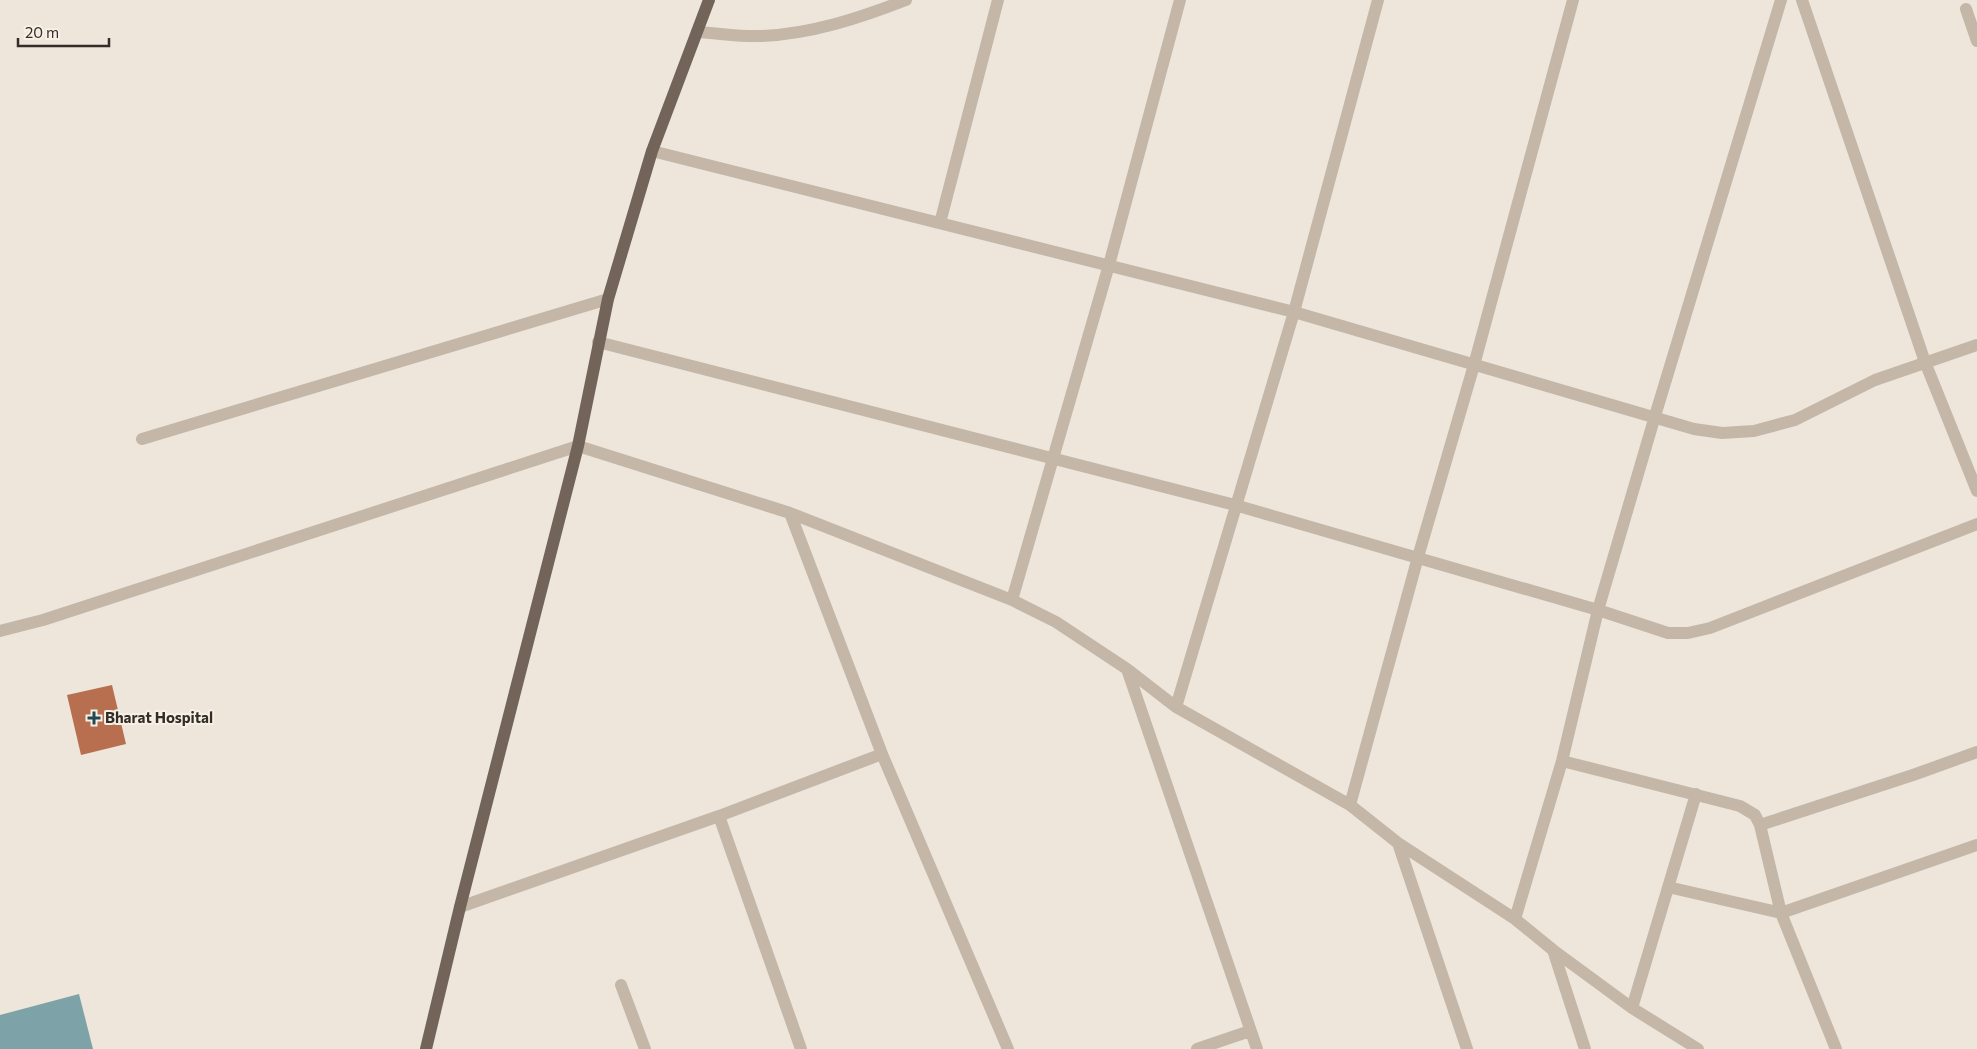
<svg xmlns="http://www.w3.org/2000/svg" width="1977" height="1049" font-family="Commissioner,sans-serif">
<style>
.water{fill:#7da3a8}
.building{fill:#b86f4f}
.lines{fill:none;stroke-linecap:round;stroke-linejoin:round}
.minor{stroke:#c5b7a8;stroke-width:12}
.tertiary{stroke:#c5b7a8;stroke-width:12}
.primary{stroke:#73645a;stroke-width:12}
.poi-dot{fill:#22494f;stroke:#f7f0e6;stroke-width:2}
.labels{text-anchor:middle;stroke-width:4;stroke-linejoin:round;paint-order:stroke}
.poi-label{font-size:15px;font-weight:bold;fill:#332c27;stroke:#f7f0e6;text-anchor:start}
</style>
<rect width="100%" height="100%" fill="#eee6db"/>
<path class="water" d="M 79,994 L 93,1049 L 0,1049 L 0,1015 Z"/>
<path class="building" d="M 112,685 L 126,744 L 81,755 L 67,695 Z"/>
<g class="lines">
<path class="minor" d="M 1802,0 L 1925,362 L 1977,491
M 1966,9 L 1977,41
M 697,32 C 718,33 740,37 762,36 C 811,34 860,18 906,0
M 652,151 L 1294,312 L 1694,429 L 1722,433 L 1754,431 L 1795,420 L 1875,380 L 1977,345
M 940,223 L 998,0
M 598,342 L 1235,505 L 1598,610 L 1668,633 L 1688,633 L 1710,628 L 1977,524
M 142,439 L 608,299
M 578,446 L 790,513 L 1012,600 L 1056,622 L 1127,669 L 1176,707 L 1350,805 L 1398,843 L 1515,919 L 1553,950 L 1632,1008 L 1698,1049
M 790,513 L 882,754 L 1008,1049
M 1012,600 L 1109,265 L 1180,0
M 1127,669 L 1257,1049
M 1176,707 L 1294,312 L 1378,0
M 1562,761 L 1740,806 L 1755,815 L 1760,825 L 1781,913 L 1836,1049
M 1350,805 L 1418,557 L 1474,365 L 1573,0
M 719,816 L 801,1049
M 1760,825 L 1913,775 L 1977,752
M 1398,843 L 1467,1049
M 1668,887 L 1781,913 L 1977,845
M 460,907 L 719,816 L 882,754
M 1515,919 L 1562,761 L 1598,610 L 1655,416 L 1781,0
M 1553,950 L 1585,1049
M 621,985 L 645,1049
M 1632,1008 L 1696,794
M 1197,1049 L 1250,1031"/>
<path class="tertiary" d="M 0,631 L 43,620 L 578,446"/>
<path class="primary" d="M 426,1049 L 460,907 L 578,446 L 608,299 L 652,151 L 709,0"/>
</g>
<path class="poi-dot" d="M91.5 710.5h5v5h5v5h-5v5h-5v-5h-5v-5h5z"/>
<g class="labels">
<g class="poi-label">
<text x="105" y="723">Bharat Hospital</text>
</g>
</g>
<path d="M18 38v8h91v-8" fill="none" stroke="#332c27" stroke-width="2.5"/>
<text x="25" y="38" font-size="15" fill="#332c27" stroke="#f7f0e6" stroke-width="4" paint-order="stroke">20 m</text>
</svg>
